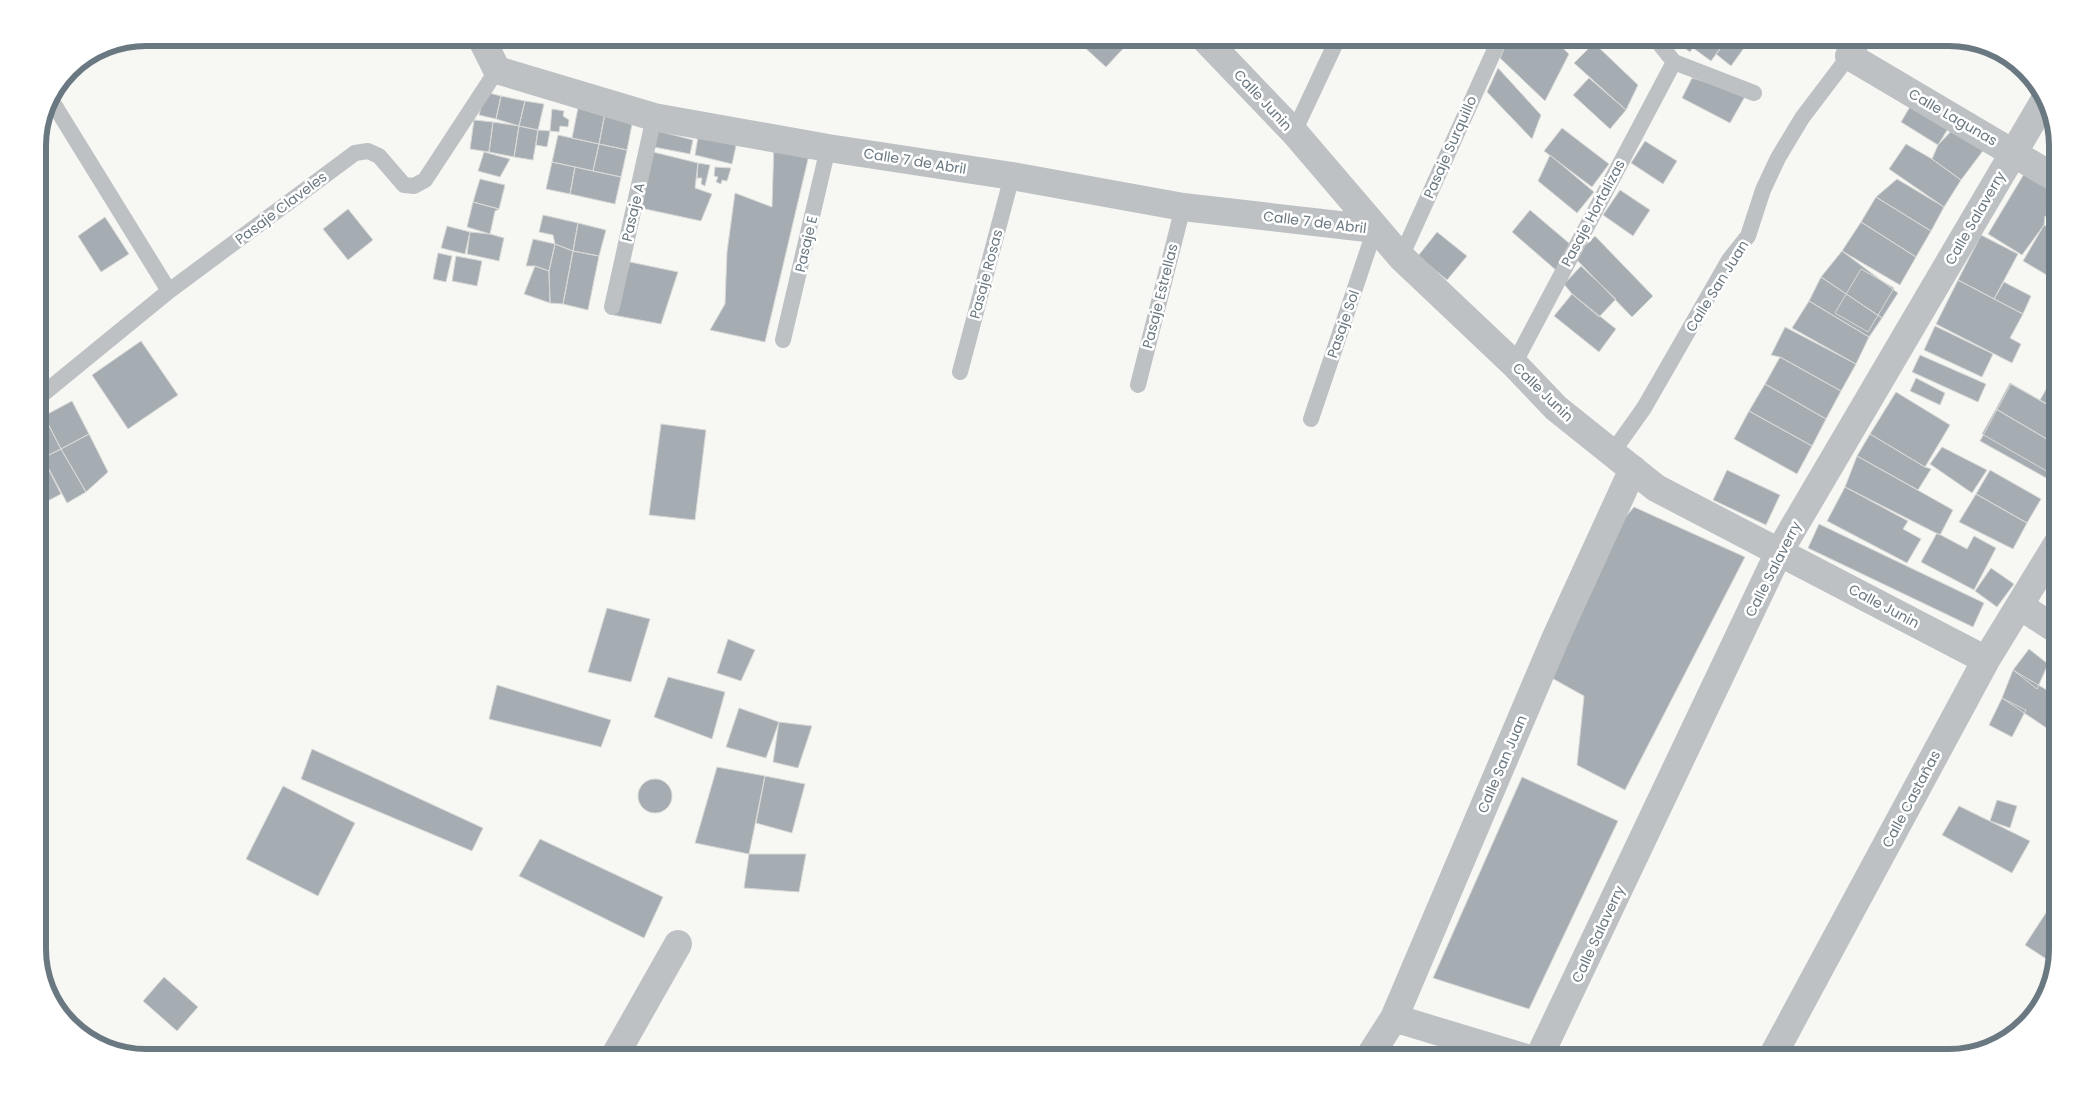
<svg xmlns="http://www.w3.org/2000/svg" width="2095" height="1095" font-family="Poppins,sans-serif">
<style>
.building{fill:#a6adb2;stroke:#d8d8d7}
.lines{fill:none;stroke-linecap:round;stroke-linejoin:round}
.lane{stroke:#bdc1c4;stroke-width:16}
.street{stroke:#bdc1c4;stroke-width:28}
.labels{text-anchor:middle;stroke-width:5;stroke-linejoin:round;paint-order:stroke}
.street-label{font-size:14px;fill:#6a7881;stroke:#fff}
.rim{fill:none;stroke:#6a7881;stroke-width:6}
</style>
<rect width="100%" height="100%" fill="#f7f7f4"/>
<path class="building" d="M 1091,38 L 1133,38 L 1106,67 L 1083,46 Z
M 1509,38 L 1552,38 L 1569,54 L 1545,101 L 1500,58 Z
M 1679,38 L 1700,38 L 1690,52 L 1676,42 Z
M 1701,38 L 1728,38 L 1711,61 L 1693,48 Z
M 1728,38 L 1744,38 L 1749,41 L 1731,66 L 1716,54 Z
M 1594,43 L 1638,85 L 1626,110 L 1574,63 Z
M 1498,68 L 1541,115 L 1532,139 L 1487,92 Z
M 1589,78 L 1626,110 L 1610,129 L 1573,95 Z
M 1692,78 L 1747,93 L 1730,123 L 1682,98 Z
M 485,92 L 501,96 L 496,119 L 479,115 Z
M 501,96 L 525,101 L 519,126 L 496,119 Z
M 1914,100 L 1951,124 L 1938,145 L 1901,122 Z
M 525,101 L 544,104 L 538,130 L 519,126 Z
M 578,108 L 605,113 L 599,144 L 572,138 Z
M 552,109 L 564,111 L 563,116 L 569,120 L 568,127 L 560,126 L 559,132 L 550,131 Z
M 605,113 L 633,119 L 627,150 L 599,144 Z
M 474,120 L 493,122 L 489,152 L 470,149 Z
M 493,122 L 519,126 L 514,157 L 489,152 Z
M 519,126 L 538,130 L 533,160 L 514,157 Z
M 1956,126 L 1985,148 L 1961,180 L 1932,159 L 1938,145 Z
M 1562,128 L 1609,164 L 1592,187 L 1544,151 Z
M 538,130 L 550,131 L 547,147 L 536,145 Z
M 658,131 L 693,140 L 690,154 L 654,147 Z
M 558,135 L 599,144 L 593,171 L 552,162 Z
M 698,137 L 734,139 L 736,146 L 732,164 L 695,155 Z
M 1645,141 L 1677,161 L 1663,184 L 1631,163 Z
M 774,142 L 809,155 L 765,342 L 710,330 L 725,304 L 727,252 L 735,193 L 772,207 Z
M 599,144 L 627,150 L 621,177 L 593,171 Z
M 1906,144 L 1932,159 L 1961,180 L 1944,207 L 1889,169 Z
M 484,152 L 510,159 L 500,177 L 478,171 Z
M 653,152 L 698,163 L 695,188 L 712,194 L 701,221 L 636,207 Z
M 1550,155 L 1594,192 L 1577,213 L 1538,181 Z
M 552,162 L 575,167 L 570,194 L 546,189 Z
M 698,163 L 710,165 L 705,186 L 701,184 L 702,178 L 697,178 Z
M 575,167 L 621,177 L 615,204 L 570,194 Z
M 715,167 L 731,168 L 727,181 L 722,180 L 721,184 L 716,182 L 718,177 L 714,176 Z
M 2027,169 L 2057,187 L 2057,224 L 2045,216 L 2044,225 L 2022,255 L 1988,234 Z
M 480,179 L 505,185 L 499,209 L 473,202 Z
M 1897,179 L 1944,207 L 1931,231 L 1876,197 Z
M 1620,190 L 1650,210 L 1633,236 L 1603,215 Z
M 1876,197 L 1931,231 L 1916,257 L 1861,222 Z
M 473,202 L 499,209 L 495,211 L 490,234 L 467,227 Z
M 348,209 L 373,240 L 348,260 L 323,229 Z
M 1530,210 L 1570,244 L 1557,271 L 1512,232 Z
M 543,215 L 578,223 L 573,251 L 555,244 L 553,235 L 539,232 Z
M 105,217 L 129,254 L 101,272 L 78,236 Z
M 1861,222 L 1916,257 L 1900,285 L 1842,251 Z
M 578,223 L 606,230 L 599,256 L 573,251 Z
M 2044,225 L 2057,233 L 2057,281 L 2023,261 Z
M 447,226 L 470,232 L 465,254 L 441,248 Z
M 470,232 L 490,234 L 504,238 L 499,261 L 467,254 Z
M 1437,232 L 1467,256 L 1447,280 L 1418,256 Z
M 1981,235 L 2018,254 L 1994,299 L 1958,280 Z
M 1595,236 L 1653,296 L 1632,317 L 1574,257 Z
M 533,239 L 555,244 L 549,271 L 535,266 L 526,266 Z
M 555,244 L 573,251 L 563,304 L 550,303 L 549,271 Z
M 573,251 L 599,256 L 588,310 L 563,304 Z
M 1842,251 L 1898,293 L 1882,318 L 1821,277 Z
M 438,253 L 452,256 L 446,282 L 433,279 Z
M 456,256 L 482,261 L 477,286 L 452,281 Z
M 630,262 L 678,272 L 661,324 L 613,315 Z
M 535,266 L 549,271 L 550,303 L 524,294 Z
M 1581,266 L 1616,299 L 1599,317 L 1572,294 L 1564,284 Z
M 1861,269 L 1894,288 L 1868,332 L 1835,313 Z
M 1821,277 L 1882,318 L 1869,337 L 1809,301 Z
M 1958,280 L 2023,314 L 2010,338 L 2021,344 L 2012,363 L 1936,324 Z
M 2004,282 L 2031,296 L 2023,314 L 1994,299 Z
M 1572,294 L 1616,329 L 1599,352 L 1554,316 Z
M 1809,301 L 1869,337 L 1856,364 L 1792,328 Z
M 1935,326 L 1993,354 L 1982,377 L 1924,350 Z
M 1785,327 L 1856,364 L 1841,391 L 1780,357 L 1771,355 Z
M 141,341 L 178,395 L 128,429 L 92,375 Z
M 1920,355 L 1986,384 L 1978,402 L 1912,372 Z
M 1780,357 L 1841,391 L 1826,419 L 1765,384 Z
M 2057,370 L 2057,410 L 2040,400 Z
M 1916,378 L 1945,393 L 1940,405 L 1910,391 Z
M 2010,383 L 2057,410 L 2057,445 L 1996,409 Z
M 1765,384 L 1826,419 L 1812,446 L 1749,411 Z
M 2011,384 L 2057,410 L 2057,484 L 1980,441 Z
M 1896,392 L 1950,425 L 1925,467 L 1870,434 Z
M 72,401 L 89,434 L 61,449 L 44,416 Z
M 1996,409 L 2057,445 L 2057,477 L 1982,434 Z
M 1749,411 L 1812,446 L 1797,474 L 1734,439 Z
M 44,416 L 61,449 L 43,458 L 38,450 L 38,420 Z
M 661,424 L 706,430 L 695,520 L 649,515 Z
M 89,434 L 108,472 L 86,492 L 61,449 Z
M 1870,434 L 1925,467 L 1931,469 L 1918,490 L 1857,456 Z
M 1942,447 L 1987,470 L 1972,493 L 1930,464 Z
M 61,449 L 86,492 L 67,503 L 43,458 Z
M 1857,456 L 1953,510 L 1940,535 L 1845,487 Z
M 43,458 L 61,494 L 38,506 L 38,461 Z
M 1727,470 L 1780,495 L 1766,525 L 1713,500 Z
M 1990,470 L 2041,499 L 2027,523 L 1976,494 Z
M 1845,487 L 1908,521 L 1903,529 L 1921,539 L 1907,563 L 1827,521 Z
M 1976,494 L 2027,523 L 2013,549 L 1959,522 Z
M 1634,507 L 1745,557 L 1625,790 L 1577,765 L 1584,696 L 1550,677 L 1608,538 Z
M 1819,524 L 1984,603 L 1973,627 L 1808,548 Z
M 1937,533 L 1967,549 L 1974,536 L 1996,548 L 1974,590 L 1921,562 Z
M 1991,568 L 2014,584 L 1997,607 L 1975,591 Z
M 607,608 L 650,619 L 631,682 L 588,672 Z
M 728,639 L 755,650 L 741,681 L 717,673 Z
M 2029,649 L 2048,664 L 2037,689 L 2013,670 Z
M 2013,670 L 2057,696 L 2057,735 L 2002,698 Z
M 668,677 L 725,692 L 712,739 L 654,717 Z
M 497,685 L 611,720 L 601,747 L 489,719 Z
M 2002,698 L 2026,710 L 2012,737 L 1989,725 Z
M 739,708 L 779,722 L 766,758 L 726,747 Z
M 779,722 L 812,726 L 798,768 L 773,762 Z
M 312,749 L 483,828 L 472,851 L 301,779 Z
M 717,767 L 765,776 L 749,854 L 695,843 Z
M 765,776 L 805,784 L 792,833 L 756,823 Z
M 1522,777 L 1618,821 L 1529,1009 L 1433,978 Z
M638 796a17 17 0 1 1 34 0a17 17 0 1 1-34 0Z
M 283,786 L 355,823 L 318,896 L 246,859 Z
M 1997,800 L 2017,806 L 2010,828 L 1990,821 Z
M 1959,806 L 2030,841 L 2012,873 L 1942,835 Z
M 540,839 L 663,897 L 644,938 L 519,876 Z
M 749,854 L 806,854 L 799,892 L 744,888 Z
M 2053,902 L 2057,905 L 2058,948 L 2054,964 L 2025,945 Z
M 164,977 L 198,1007 L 177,1031 L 143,1001 Z"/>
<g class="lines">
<path class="lane" d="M 303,38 L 304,38
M 1655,38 L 1674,62 L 1754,93
M 50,98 L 169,291
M 1294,132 L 1338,38
M 1401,257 L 1500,38
M 612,307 L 654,117
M 783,340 L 828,148
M 1514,364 L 1674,62
M 960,372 L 1012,176
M 1138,385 L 1183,207
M 38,398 L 169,291 L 355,153 L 368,151 L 379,156 L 404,185 L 414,186 L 425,180 L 497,70
M 1311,419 L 1375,229
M 1612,453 L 1644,408 L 1729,260 L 1748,236 L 1763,190 L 1778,158 L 1802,118 L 1849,56"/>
<path class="street" d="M 481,38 L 497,70 L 654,117 L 828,148 L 1012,176 L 1183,207 L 1375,229
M 1204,38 L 1294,132 L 1401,257 L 1514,364 L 1556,408 L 1656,488 L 1986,660
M 1857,38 L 1849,56 L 2057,179
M 2020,606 L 2057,630
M 1394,1018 L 1523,1057
M 614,1057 L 678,944
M 1369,1057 L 1394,1018 L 1556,637 L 1633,469
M 1539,1057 L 1779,552 L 2044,101
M 1772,1057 L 1986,660 L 2057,544"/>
</g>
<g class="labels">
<g class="street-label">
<text transform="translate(1263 100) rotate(47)" y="5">Calle Junin</text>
<text transform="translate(1953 117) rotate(30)" y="5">Calle Lagunas</text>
<text transform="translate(1450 147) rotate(-66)" y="5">Pasaje Surquillo</text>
<text transform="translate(915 161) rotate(9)" y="5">Calle 7 de Abril</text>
<text transform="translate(281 208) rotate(-37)" y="5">Pasaje Claveles</text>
<text transform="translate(633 212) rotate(-77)" y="5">Pasaje A</text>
<text transform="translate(1593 213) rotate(-62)" y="5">Pasaje Hortalizas</text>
<text transform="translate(1975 218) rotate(-60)" y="5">Calle Salaverry</text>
<text transform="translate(1315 222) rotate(7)" y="5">Calle 7 de Abril</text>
<text transform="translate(806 244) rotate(-77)" y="5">Pasaje E</text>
<text transform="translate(986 274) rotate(-75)" y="5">Pasaje Rosas</text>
<text transform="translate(1717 286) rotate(-58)" y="5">Calle San Juan</text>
<text transform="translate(1160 296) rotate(-76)" y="5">Pasaje Estrellas</text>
<text transform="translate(1343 324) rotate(-71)" y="5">Pasaje Sol</text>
<text transform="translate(1543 392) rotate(44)" y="5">Calle Junin</text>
<text transform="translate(1773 569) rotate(-63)" y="5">Calle Salaverry</text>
<text transform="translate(1884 606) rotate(28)" y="5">Calle Junin</text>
<text transform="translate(1502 764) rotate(-67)" y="5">Calle San Juan</text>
<text transform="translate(1911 799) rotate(-62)" y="5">Calle Castañas</text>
<text transform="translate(1598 934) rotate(-65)" y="5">Calle Salaverry</text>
</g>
</g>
<path d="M0 0H2095V1095H0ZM146 46H1949A100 100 0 0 1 2049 146V949A100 100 0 0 1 1949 1049H146A100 100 0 0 1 46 949V146A100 100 0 0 1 146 46Z" fill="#fff" fill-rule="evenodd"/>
<path class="rim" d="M146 46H1949A100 100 0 0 1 2049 146V949A100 100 0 0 1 1949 1049H146A100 100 0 0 1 46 949V146A100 100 0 0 1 146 46Z"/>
</svg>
